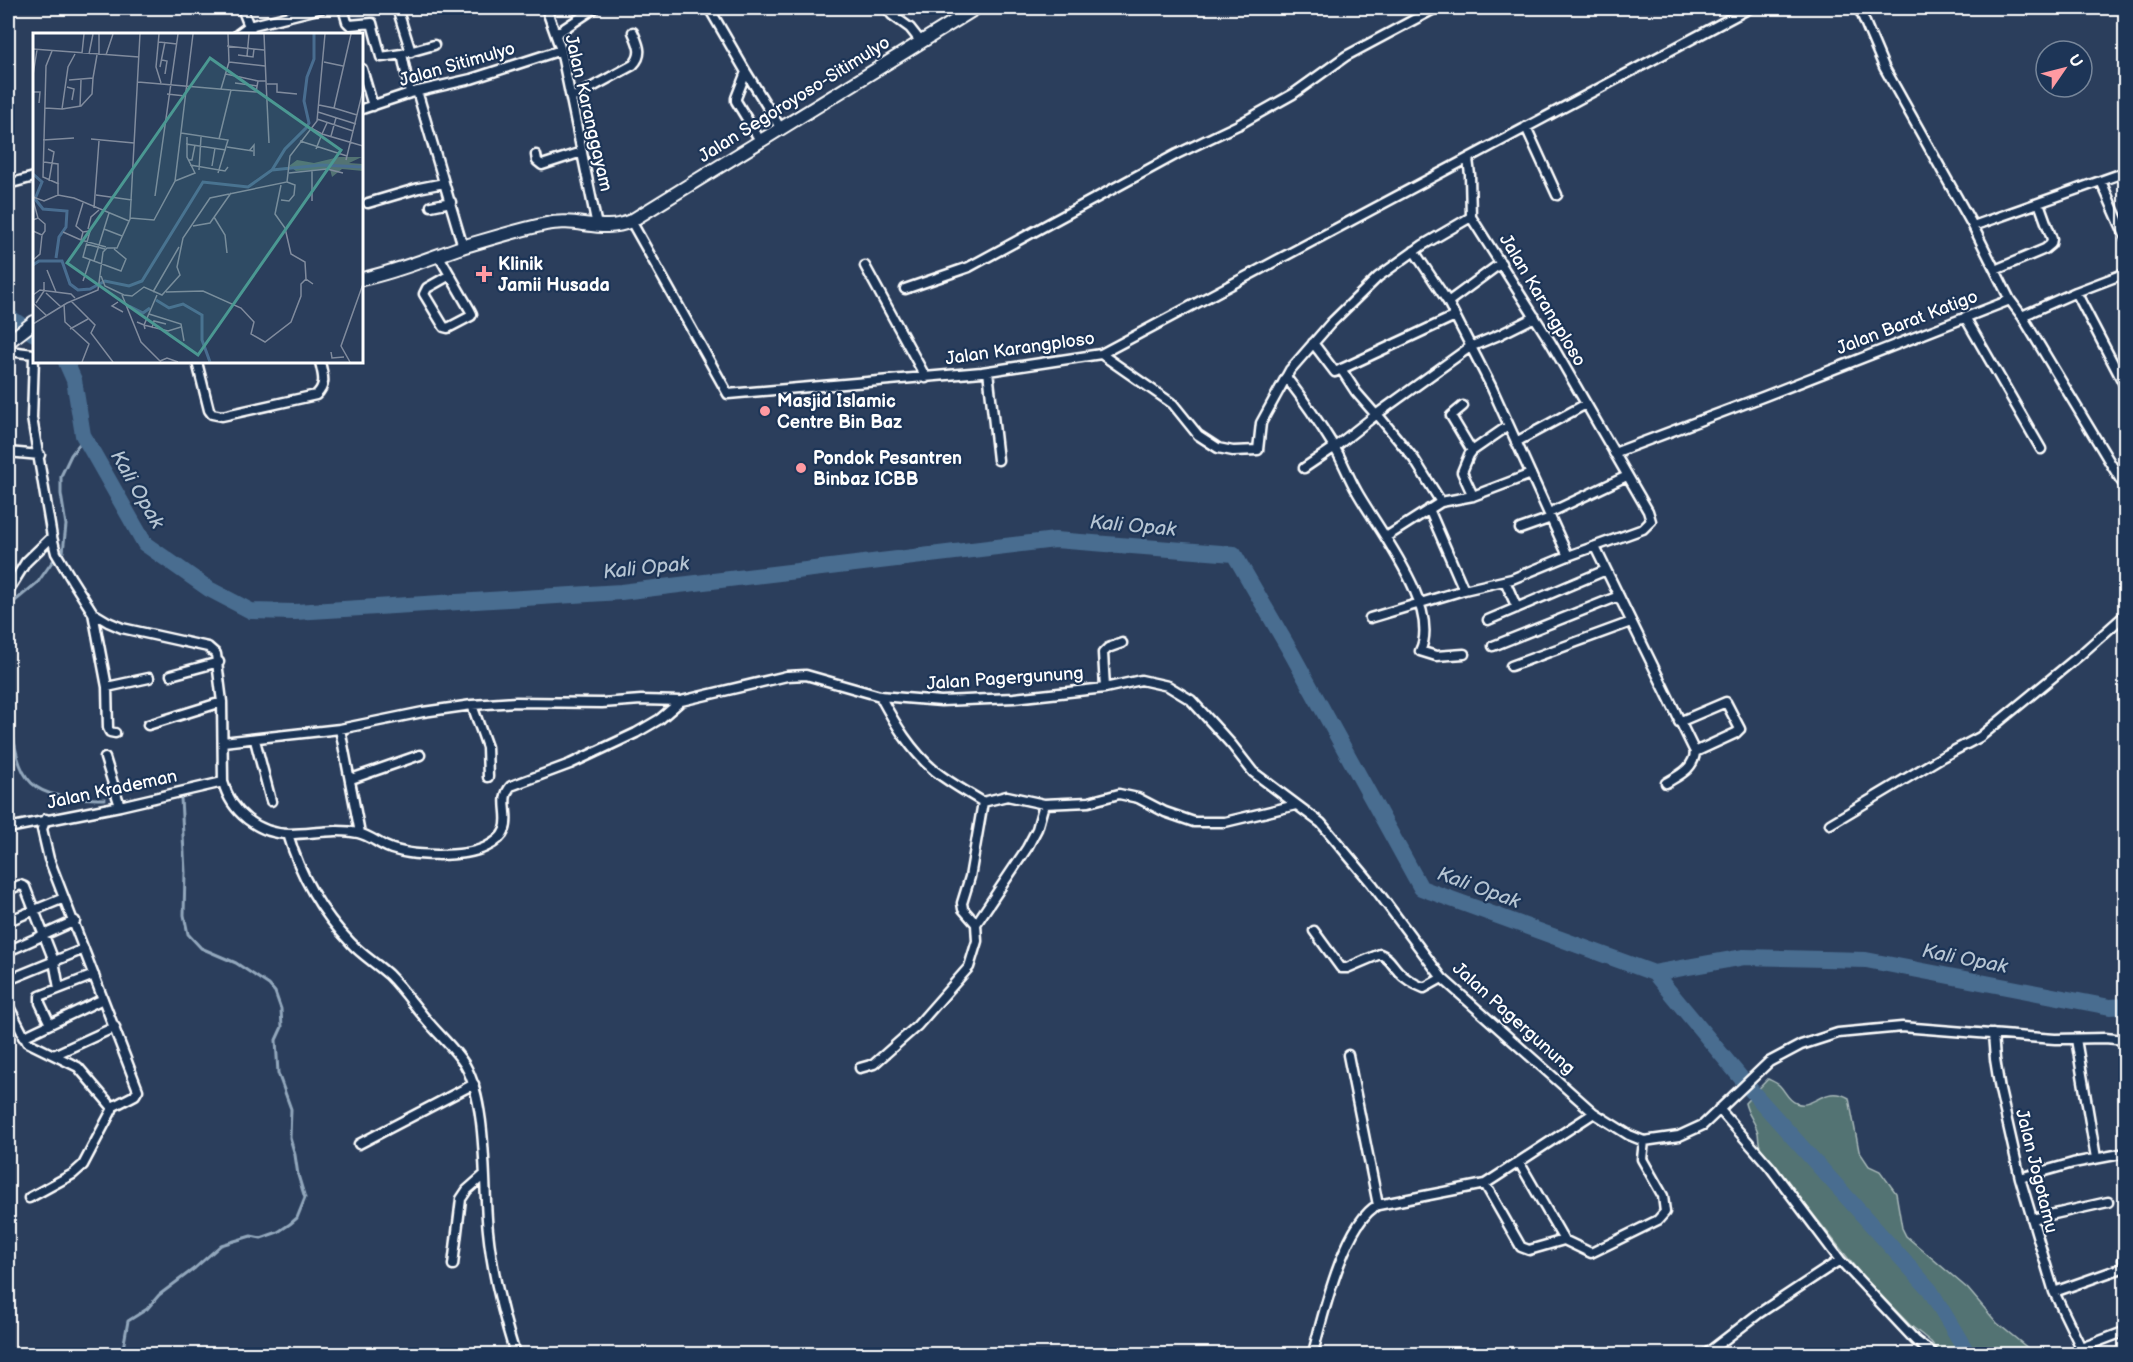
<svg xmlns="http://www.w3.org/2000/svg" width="2133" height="1362" font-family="'Balsamiq Sans',sans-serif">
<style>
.green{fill:#537373;stroke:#a9b9b9;stroke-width:1.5}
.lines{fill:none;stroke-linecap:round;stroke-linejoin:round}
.stream{stroke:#92a7bc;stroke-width:3}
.river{stroke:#496d90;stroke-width:16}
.street-casing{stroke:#fff;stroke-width:13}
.secondary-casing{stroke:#fff;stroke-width:16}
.street{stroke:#1d3557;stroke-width:8}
.secondary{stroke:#1d3557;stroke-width:12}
.poi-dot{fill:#ff9aa2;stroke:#1d3557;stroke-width:2}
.labels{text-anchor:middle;stroke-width:4.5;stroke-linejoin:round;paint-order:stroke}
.street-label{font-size:18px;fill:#fff;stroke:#1d3557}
.poi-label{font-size:18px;font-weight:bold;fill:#fff;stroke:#1d3557;text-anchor:start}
.water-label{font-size:20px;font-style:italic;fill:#b6c5d3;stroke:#1d3557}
.inset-river{fill:none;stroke:#496d90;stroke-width:3}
.inset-road{fill:none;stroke:#808b9d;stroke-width:1.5}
.view{fill:#4b9892;fill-opacity:0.15;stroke:#4b9892;stroke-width:3}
.inset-edge{fill:none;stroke:#fff;stroke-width:3}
</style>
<rect width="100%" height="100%" fill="#2b3e5c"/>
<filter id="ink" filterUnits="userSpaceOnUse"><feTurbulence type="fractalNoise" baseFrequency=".0167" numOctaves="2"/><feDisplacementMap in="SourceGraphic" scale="12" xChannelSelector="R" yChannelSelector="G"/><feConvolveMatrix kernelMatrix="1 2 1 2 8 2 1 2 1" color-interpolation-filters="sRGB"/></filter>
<g filter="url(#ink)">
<path class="green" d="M 1768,1079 C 1772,1081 1777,1083 1780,1086 C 1785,1091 1788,1100 1796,1103 C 1813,1110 1825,1084 1849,1098 L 1859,1151 L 1869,1166 L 1880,1171 L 1896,1193 L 1902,1228 L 1906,1236 L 1968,1289 L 1997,1323 L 2035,1354 L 1941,1354 L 1931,1342 L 1910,1325 L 1863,1277 L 1761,1149 C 1758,1143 1759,1139 1758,1133 C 1756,1123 1747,1114 1745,1103 Z"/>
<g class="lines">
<path class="stream" d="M 8,610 L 9,606 L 38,582 L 52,562 L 63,552 L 66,525 L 61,494 L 61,476 L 71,455 L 84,438
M 8,674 C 10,687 8,699 10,711 C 18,786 28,799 105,799
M 122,1354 L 128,1321 L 147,1309 L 159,1295 L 195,1268 L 221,1245 L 251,1236 L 261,1238 L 278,1232 L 290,1224 L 297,1218 L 305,1198 L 298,1175 L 295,1155 L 290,1138 L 291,1109 L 278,1073 L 276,1040 L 282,1027 L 281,1009 L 275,992 L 269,985 L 236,963 L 201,948 L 188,934 L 184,915 L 185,872 L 181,798"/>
<path class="river" d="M 8,316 L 34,334
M 66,362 L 74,380 L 83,435 L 145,544 L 209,589 L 251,611 L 295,612 L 621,592 L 1055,540 L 1234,554 L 1292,654 L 1421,888 L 1654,973 L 1744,957 L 1866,960 L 2110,1007 L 2126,1006
M 1654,973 L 1756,1096 L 1930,1290 L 1968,1354"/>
<g class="street-casing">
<path id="street" d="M 242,8 L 252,34
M 343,8 L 347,22 L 350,25 L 372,23 L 381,57 L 402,54 L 434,45
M 397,8 L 411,52
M 546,8 L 561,50 L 597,226
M 709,8 L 746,72 L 736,98 L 736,101 L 761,142
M 887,8 L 892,15 L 910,28 L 921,42
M 1859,8 L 1884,67 L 1973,226 L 2010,300
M 238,34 L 249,26 L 322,8
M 556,34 L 595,8
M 402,54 L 410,93
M 362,69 L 373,106
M 746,72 L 781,129
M 417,91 L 463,247
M 572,98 L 633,65 C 644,54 638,44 633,32
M 362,109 L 410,93 L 471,79 L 561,50
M 1526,127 L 1557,195
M 536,155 L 537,161 L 542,165 L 582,152
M 2101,181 L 2126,238
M 8,184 L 34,177
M 368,203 L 419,188 L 444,183
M 431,206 L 451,202
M 631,221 L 728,394 L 982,372 L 1101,354 L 1750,8
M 1973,226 L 2126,172
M 1414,251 L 1448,302 L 1491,386 L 1568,556
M 439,256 L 470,310 L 472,314 L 471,316 L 448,328 L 444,327 L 424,294 L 427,288 L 450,275
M 865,266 L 926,378
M 1995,270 L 2045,249 L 2051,244 L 2052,239 L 2039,203
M 905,289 L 969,267 L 1177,154 L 1238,125 L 1293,94 L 1346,56 L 1436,8
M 2076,292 L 2126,388
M 1448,302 L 1501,263
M 2022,316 L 2076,292 L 2126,273
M 1965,317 L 2041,449
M 1313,343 L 1335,372 L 1455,316
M 8,351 L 34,354
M 1101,354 L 1173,404 L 1198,435 L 1218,448 L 1233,451 L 1258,450 L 1261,423 L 1290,370 L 1331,323 L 1378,277 L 1423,245 L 1471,217
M 34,357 L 32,418 L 52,537 L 56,553 L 72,580 L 93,613 L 108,622 L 122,628 L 208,647 L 216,654 L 222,702 L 223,782 C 231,812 258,834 290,834 C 312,834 336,828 358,833 C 368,835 378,843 387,847 C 410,857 463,858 486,847 C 524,829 494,804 511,786 L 570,764 L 636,733 L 660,719 L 681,701 L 787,676 L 806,675 L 880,696 L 941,701 L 1014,698 L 1105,688 L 1141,680 L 1168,686 L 1191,700 L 1232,745 L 1253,772 L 1321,823 L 1372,884 L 1442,978 L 1594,1113 L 1629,1135 L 1644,1141 L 1679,1136 L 1703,1125 L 1769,1062 L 1801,1045 L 1838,1033 L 1902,1027 L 2055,1039 L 2105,1038 L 2126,1040
M 197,362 L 209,410 L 212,414 L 222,416 L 316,395 C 327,385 323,375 320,362
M 1341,369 L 1356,392 L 1376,415
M 988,371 L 998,460
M 1286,377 C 1303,399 1319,422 1333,445 C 1342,459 1348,476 1356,490 C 1376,527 1442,607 1420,651 L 1436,656 L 1464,654
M 1463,406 L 1451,416 L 1472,451
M 1377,414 L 1414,459 L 1441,502
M 1516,442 L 1586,404
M 8,452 L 40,455
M 1614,453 L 1765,396 L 2010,300 L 2022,316 L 2120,479 L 2126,477
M 1304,468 L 1335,447 L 1377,414 L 1470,347 L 1499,335 L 1535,317
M 2120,479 L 2126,487
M 1473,496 L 1462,472 L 1469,455 L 1472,451 L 1508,426
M 1429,509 L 1464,590
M 1549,513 L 1627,476
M 1520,529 L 1551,518
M 1386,537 L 1441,502 L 1473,496 L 1531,474
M 1595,547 L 1695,752
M 1505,581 L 1517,608
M 8,591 L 26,562 L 52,537
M 93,613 L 107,687 L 108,728 L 110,732 L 115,733
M 1370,618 L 1464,590 L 1512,579 L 1568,556 L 1643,529 L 1651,521 L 1648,511 L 1551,343 L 1471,217 L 1470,175 L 1468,159
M 1488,620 L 1606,570
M 1493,646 L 1619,596
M 1511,666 L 1631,622
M 171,675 L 219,662
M 107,687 L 149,678
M 1105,688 L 1103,653 L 1108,648 L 1122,643
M 880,696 C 895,724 911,751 935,771 C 950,783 967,792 983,802 L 1007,796 L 1044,804 L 1089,802 L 1119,794 L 1138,798 L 1165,812 L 1194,822 L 1225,822 L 1296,805
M 472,705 L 487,747 L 488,777
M 148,725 L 222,702
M 340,729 L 360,833
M 255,740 L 271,801
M 223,742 L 340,729 L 423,712 L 472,705 L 516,702 L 602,703 L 641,700 L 681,701
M 105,758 L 120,806
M 351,779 L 420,755
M 1666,783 C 1679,775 1694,769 1695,752 L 1736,733 L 1740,729 L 1726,702 L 1679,722
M 1830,824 L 1942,757 L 1980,737 L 2080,655 L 2126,614
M 8,828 L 120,806 L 223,782
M 288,834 C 300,875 321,912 351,943 C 362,955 377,964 389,975 C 404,990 416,1008 430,1024 C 442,1038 455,1049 465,1065 C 488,1105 483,1184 488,1231 C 492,1272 503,1315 515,1354
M 8,890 L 20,885 L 25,887 L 54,961 L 59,988
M 8,921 L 64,898
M 976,924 L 963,909 L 962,903 L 970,877 L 983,802
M 1314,931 L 1341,968 L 1347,968 L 1380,954 C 1389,957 1392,965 1398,971 C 1405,979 1414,984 1424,988 L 1442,978
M 8,951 L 75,921
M 8,980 L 84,949
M 8,1005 L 27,1042 L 78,1067 L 112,1107
M 50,1024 L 40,1003 L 40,996 L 94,975
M 1993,1034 L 1995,1059 L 2000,1090 L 2020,1178 L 2054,1292 L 2084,1354
M 23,1037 L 103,999
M 2076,1039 L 2096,1158
M 54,1055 L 115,1027
M 1348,1055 L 1378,1205
M 860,1068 L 874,1064 L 917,1026 L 969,967 L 977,941 L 976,924 L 1027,848 L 1037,829 L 1044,804
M 1719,1109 L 1770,1167 L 1840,1260 L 1916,1341 L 1934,1354
M 359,1144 L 474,1084
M 1519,1162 L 1564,1240
M 2020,1178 L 2073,1163 L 2126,1153
M 1485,1184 L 1521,1247 L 1529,1250 L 1564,1240 L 1591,1253 L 1658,1220 L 1665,1212 L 1663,1196 L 1642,1159 L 1644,1141
M 29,1198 L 73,1174 L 83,1165 L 112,1110 L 112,1107 L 135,1095 L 138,1090 L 49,859 L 42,829 L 46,819
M 2032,1219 L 2108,1202
M 2126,1251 L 2123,1260 L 2126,1267
M 453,1265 L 461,1199 L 467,1190 L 484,1175
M 2054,1292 L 2125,1267
M 2081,1348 L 2126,1331
M 1310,1354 L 1314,1349 C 1323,1315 1345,1221 1378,1205 L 1485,1184 L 1594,1113
M 1706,1354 L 1758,1314 L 1840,1260"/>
</g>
<g class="secondary-casing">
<path id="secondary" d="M 362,279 C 396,272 429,258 462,247 C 489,239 518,230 546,224 C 578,217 601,234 631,221 L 976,8
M 8,342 L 34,322"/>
</g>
<use href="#street" class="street"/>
<use href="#secondary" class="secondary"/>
</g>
</g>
<g class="poi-dot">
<path d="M481 265h6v6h6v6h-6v6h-6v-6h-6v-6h6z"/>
<circle cx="765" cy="411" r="6"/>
<circle cx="801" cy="468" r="6"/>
</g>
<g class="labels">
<g class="street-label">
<text transform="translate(457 64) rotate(-16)" y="6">Jalan Sitimulyo</text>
<text transform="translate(794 99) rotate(-32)" y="6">Jalan Segoroyoso-Sitimulyo</text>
<text transform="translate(589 113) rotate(77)" y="6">Jalan Karanggayam</text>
<text transform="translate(1543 300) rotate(59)" y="6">Jalan Karangploso</text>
<text transform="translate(1907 322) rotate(-21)" y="6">Jalan Barat Katigo</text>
<text transform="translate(1020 348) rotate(-8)" y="6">Jalan Karangploso</text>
<text transform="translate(1005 678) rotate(-4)" y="6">Jalan Pagergunung</text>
<text transform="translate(112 789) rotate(-12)" y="6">Jalan Krademan</text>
<text transform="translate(1514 1018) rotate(42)" y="6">Jalan Pagergunung</text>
<text transform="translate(2037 1171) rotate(76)" y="6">Jalan Jogotamu</text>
</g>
<g class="poi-label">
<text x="498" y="270">Klinik<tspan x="498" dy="21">Jamii Husada</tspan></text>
<text x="777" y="407">Masjid Islamic<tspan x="777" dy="21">Centre Bin Baz</tspan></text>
<text x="813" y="464">Pondok Pesantren<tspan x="813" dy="21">Binbaz ICBB</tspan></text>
</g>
<g class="water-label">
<text transform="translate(138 489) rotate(60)" y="7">Kali Opak</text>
<text transform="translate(1133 525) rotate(5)" y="7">Kali Opak</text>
<text transform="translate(646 567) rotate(-6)" y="7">Kali Opak</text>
<text transform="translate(1479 887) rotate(20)" y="7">Kali Opak</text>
<text transform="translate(1965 958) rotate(11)" y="7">Kali Opak</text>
</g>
</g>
<g transform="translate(33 33)">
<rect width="330" height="330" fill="#2b3e5c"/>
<path d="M 306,124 L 329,124 L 316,130 L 330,131 L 330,138 L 309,136 L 299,144 L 297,136 L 263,138 L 256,133 L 264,127 L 281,130 Z" fill="#537373"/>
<path class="inset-river" d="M 239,137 L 288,132 L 330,134M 0,141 L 9,149 L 2,166 L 10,176 L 34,178 L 33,194 L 26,204 L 23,225M 0,232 L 6,228 L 29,228 L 37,251 L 45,257 L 57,256 L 72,248 L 96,253 L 109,248 L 170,149 L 215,154 L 239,137 L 252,116 L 273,95 L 276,90 L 271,68 L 274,44 L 281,26 L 281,1M 123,267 L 136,275 L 150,271 L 169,282 L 169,307 L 177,329M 96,273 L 110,280 L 117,275"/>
<path class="inset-road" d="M 66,1 L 66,22M 126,1 L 123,34 L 128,50M 195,1 L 196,29M 126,9 L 144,11M 194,13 L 231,17M 0,16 L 106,24M 19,18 L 13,33 L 10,144 L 26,151M 49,20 L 51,1M 56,21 L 60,1M 73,22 L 80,1M 205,22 L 220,24 L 221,16M 214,23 L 216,1M 129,27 L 134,28 L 132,41M 196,29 L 232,33M 291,29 L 310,33M 127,34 L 132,9M 193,41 L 225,48M 0,42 L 4,17M 36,47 L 60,45 L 64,22M 233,48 L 236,110M 105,49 L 198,57M 202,50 L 224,53M 234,51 L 244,51 L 244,59 L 264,61M 34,54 L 41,56 L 39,67M 188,56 L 196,29M 0,59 L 7,59 L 6,70M 134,61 L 152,63M 286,72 L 301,75 L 318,1M 47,74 L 48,47M 12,75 L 29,76 L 35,34 L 42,21M 301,75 L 324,82M 29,76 L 48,73 L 59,61 L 60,45M 285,79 L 323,91M 284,86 L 320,98M 278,95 L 289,101 L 294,90M 148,100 L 195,107 L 185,140M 298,103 L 303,85M 58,106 L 101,110M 186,106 L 198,57 L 223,59 L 225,48 L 233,48 L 231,1M 10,107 L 41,105M 267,108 L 314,123M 153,111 L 193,117M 194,114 L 220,118M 15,116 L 21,119 L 16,148M 283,116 L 289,101 L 330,113M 216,118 L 221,112 L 221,123M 155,127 L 159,127 L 162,112M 313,127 L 330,57M 11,129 L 25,131 L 25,162M 157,132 L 192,138 L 195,134M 179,133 L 182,115M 166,137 L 168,104M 279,138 L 279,168M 256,140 L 294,136 L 310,140M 142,148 L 162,140 L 154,124 L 154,104M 248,152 L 242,181 L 252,195 L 258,221 L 272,229 L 273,246 L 280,251M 63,162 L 99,167M 122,163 L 145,1M 0,164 L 11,168 L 25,162 L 41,165 L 96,188M 0,167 L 5,185 L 0,187M 248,167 L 256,168 L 261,162 L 262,152 L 254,149M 50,170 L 43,193 L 50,199 L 57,198 L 50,224 L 88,238 L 93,226 L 81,216M 61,175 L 66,108M 181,184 L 192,202 L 194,220M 97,185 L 121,187 L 142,148 L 160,1M 160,193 L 177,190 L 198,160M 55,196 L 58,184 L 66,177M 71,196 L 89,203M 0,198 L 9,202 L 12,198 L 12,191 L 5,185M 30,199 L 48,207M 50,199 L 48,207 L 73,214M 53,211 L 72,216M 0,227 L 7,221 L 9,202M 61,228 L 76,180M 14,237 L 23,259M 68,243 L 72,253 L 91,262 L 99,263 L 111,254 L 129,262 L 147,242 L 144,234 L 150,205 L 177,165 L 254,149 L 257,123 L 284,88 L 292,1M 50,248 L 57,227M 120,259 L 146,214M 133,259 L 170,258 L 208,275 L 221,289 L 218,301 L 232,309 L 258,289 L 268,263 L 268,251 L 273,246M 13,260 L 28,274M 0,262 L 7,257 L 38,261 L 42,265M 89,262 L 108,309 L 128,329M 38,268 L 62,292 L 58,300 L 80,329M 85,269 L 79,273 L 90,279M 0,270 L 14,283M 3,270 L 11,258 L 11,249M 31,271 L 32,289 L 56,311 L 49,329M 116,281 L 148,291 L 151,308M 104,289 L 111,292 L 124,262M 0,291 L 34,270 L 65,257 L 70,219 L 74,215 L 84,215 L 97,186 L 107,1M 119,295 L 121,288 L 133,291M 37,296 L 55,286M 112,296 L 111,292 L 135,298 L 148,294M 298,319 L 299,325 L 311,324M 127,328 L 134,325 L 145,329M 317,329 L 308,313 L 330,251"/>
<path class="view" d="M 177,25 L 308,117 L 165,322 L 34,230 Z"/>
<rect width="330" height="330" class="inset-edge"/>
</g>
<rect width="2133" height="1362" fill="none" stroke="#1d3557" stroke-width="30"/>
<rect x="15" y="15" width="2103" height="1332" fill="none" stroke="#fff" stroke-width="2" filter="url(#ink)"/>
<g transform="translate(2064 69) rotate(55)"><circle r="28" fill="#1d3557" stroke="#77869a" stroke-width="1.5"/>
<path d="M0-4.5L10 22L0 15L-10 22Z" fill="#ff9aa2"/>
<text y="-9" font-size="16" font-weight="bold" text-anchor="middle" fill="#ffffff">U</text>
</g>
</svg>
